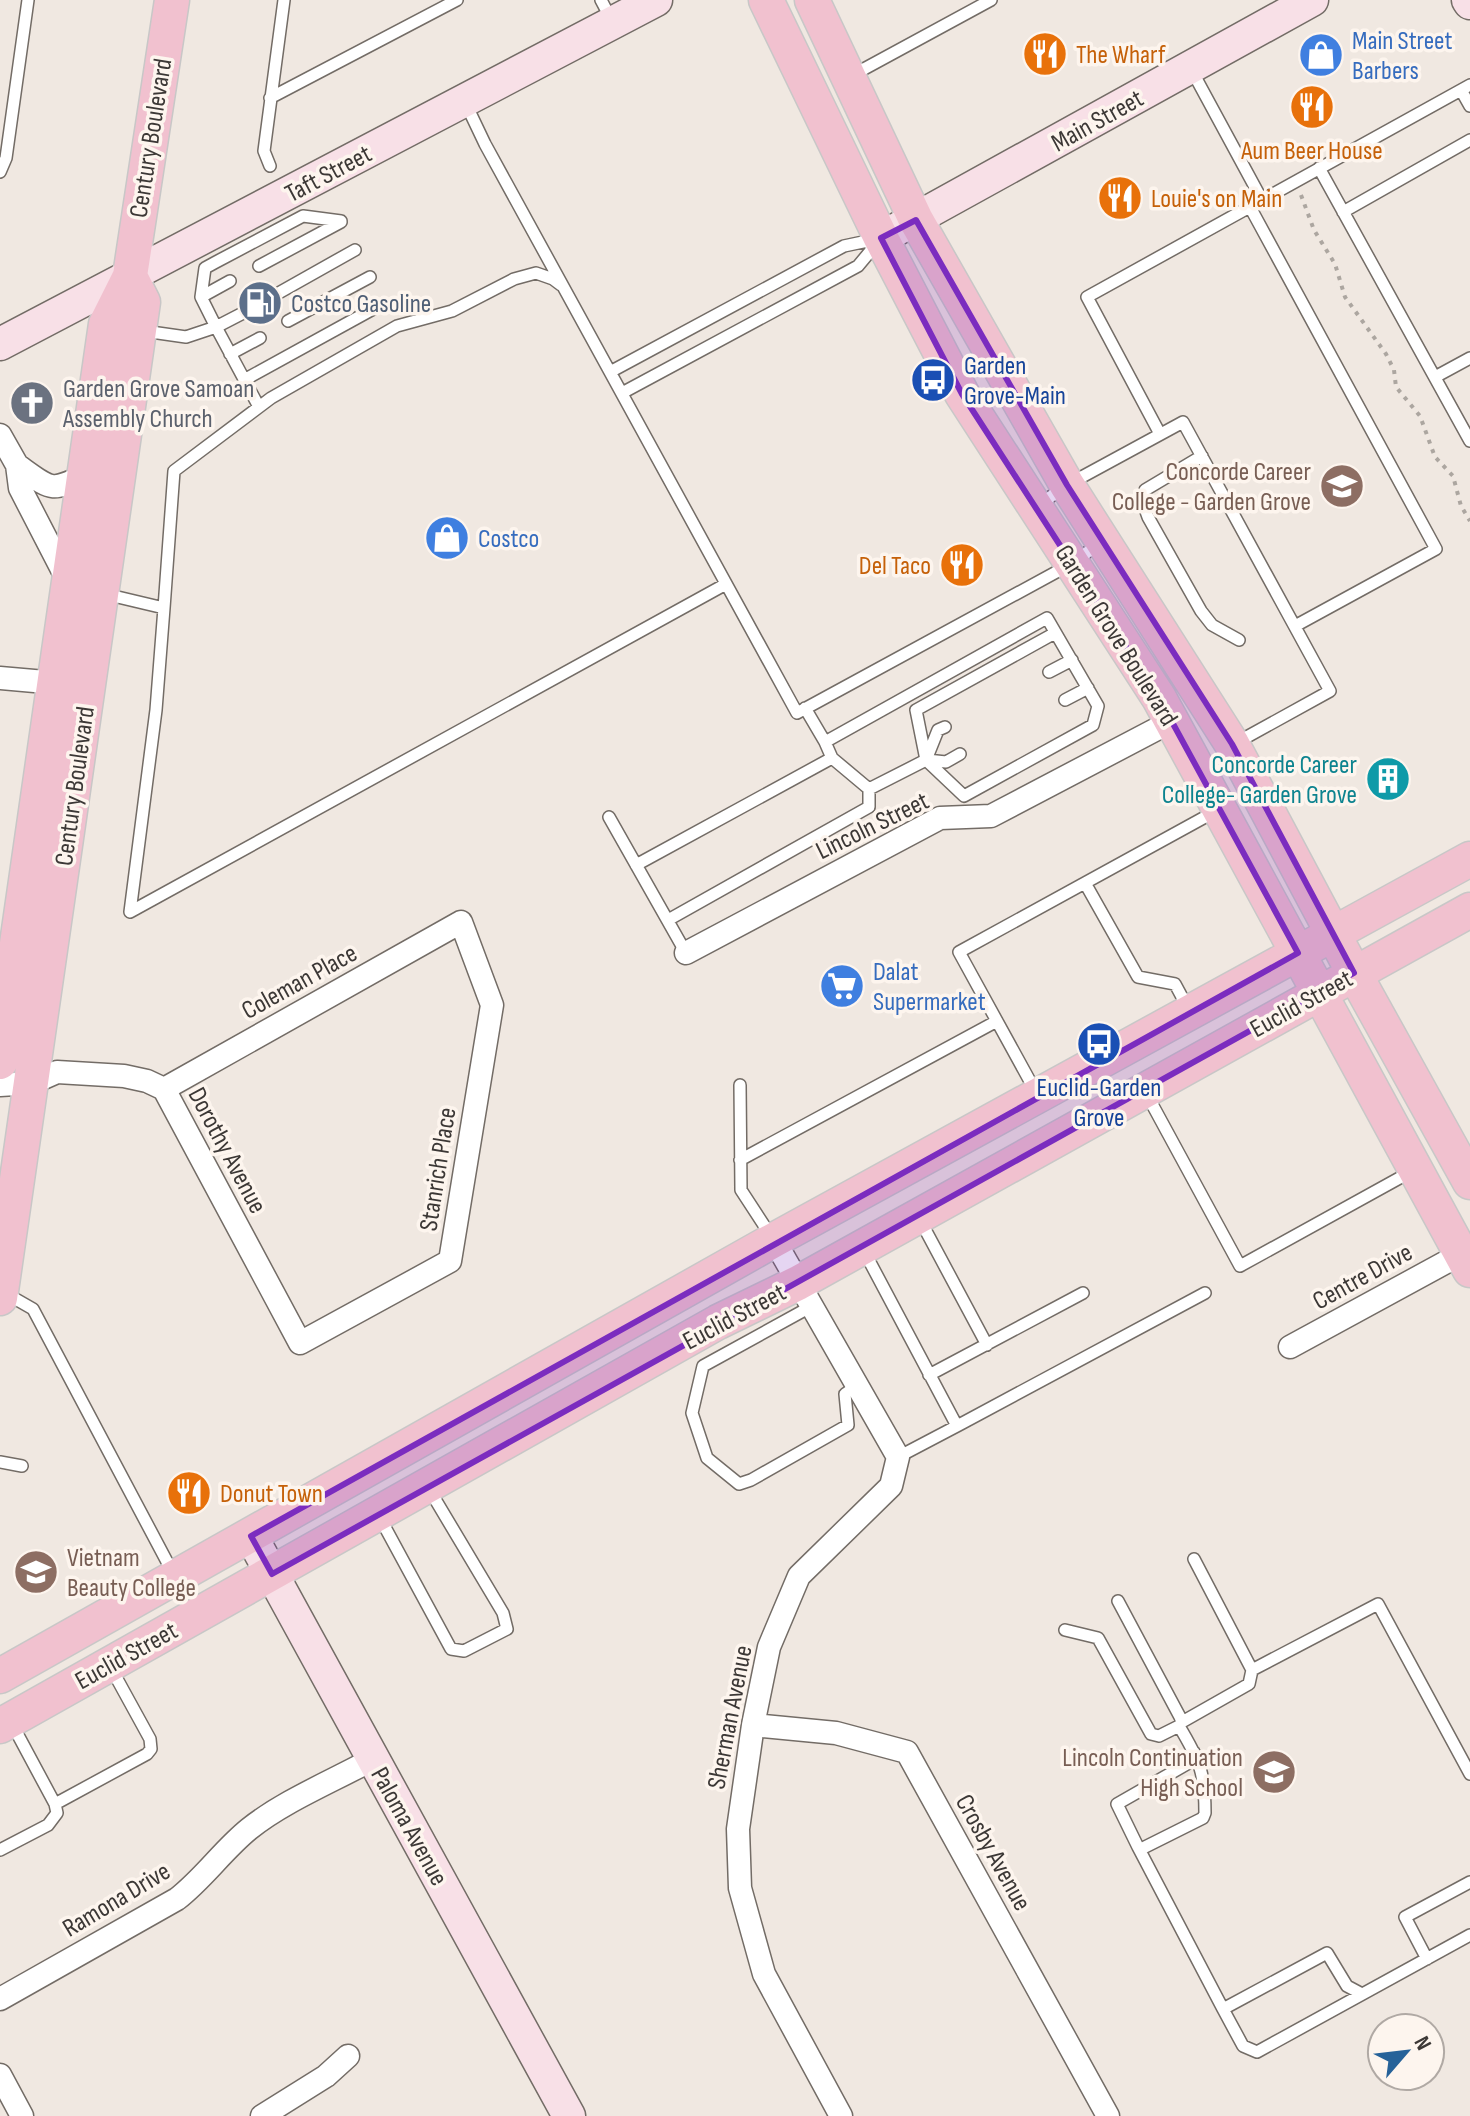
<svg xmlns="http://www.w3.org/2000/svg" width="1470" height="2116" font-family="'Sofia Sans Condensed',sans-serif">
<style>
.lines{fill:none;stroke-linecap:round;stroke-linejoin:round}
.lane-casing{stroke:#736c66;stroke-width:14}
.street-casing{stroke:#736c66;stroke-width:25}
.secondary-casing{stroke:#736c66;stroke-width:35}
.primary-casing{stroke:#c8c7c7;stroke-width:37}
.path{stroke:#aca6a0;stroke-width:4;stroke-dasharray:4 6;stroke-linecap:butt}
.lane{stroke:#fff;stroke-width:11}
.street{stroke:#fff;stroke-width:22}
.secondary{stroke:#f8e0e7;stroke-width:32}
.primary{stroke:#f1c1cf;stroke-width:34}
.marked{fill:#7b2cbf;fill-opacity:0.2;stroke:#7b2cbf;stroke-width:6;stroke-linejoin:round}
.labels{text-anchor:middle;stroke-width:7;stroke-linejoin:round;paint-order:stroke}
.shop-label{font-size:26px;fill:#366cbe;stroke:#fdf5ee;text-anchor:start}
.food-label{font-size:26px;fill:#c56008;stroke:#fdf5ee;text-anchor:start}
.street-label{font-size:26px;fill:#3c3836;stroke:#fdf5ee}
.service-label{font-size:26px;fill:#4e5e75;stroke:#fdf5ee;text-anchor:start}
.transit-label{font-size:26px;fill:#164399;stroke:#fdf5ee;text-anchor:start}
.worship-label{font-size:26px;fill:#5b616d;stroke:#fdf5ee;text-anchor:start}
.education-label{font-size:26px;fill:#785e54;stroke:#fdf5ee;text-anchor:end}
.culture-label{font-size:26px;fill:#0d838f;stroke:#fdf5ee;text-anchor:end}
</style>
<rect width="100%" height="100%" fill="#f0e8e1"/>
<g class="lines">
<g class="lane-casing">
<path id="lane" d="M 601,0 L 611,19
M 1191,69 L 1262,200
M 851,76 L 991,0
M 1461,90 L 1470,106
M 270,98 L 457,0
M 465,102 L 485,144 L 797,713 L 1071,564 L 1100,543
M 270,166 L 264,151 L 284,0
M 1319,168 L 1470,441
M 0,172 L 6,158 L 28,0
M 1250,207 L 1436,549 L 1295,626
M 1343,212 L 1470,140
M 259,266 L 341,222
M 230,281 L 201,297 L 216,327 L 245,312
M 275,295 L 355,250
M 201,297 L 205,268 L 216,262 L 303,216 L 341,221
M 288,321 L 370,277
M 144,331 L 186,337 L 216,327 L 259,407
M 230,354 L 260,338
M 610,372 L 844,246 L 877,239
M 1435,377 L 1470,358
M 244,380 L 384,303
M 622,393 L 858,266 L 878,242
M 1160,434 L 1087,297 L 1470,85
M 1202,456 L 1145,490 L 1143,503 L 1148,517 L 1201,611 L 1212,625 L 1239,640
M 1039,505 L 1067,485 L 1183,422 L 1330,691 L 1234,744
M 105,594 L 164,608 L 174,471 L 271,398 L 397,326 L 452,311 L 514,279 L 536,273 L 553,279 L 561,285
M 164,608 L 156,710 L 130,912 L 726,584
M 1049,672 L 1072,660
M 1065,700 L 1088,688
M 805,708 L 825,742 L 1047,618 L 1098,706 L 1093,725 L 964,796 L 926,760 L 916,710 L 1055,633
M 927,760 L 946,762 L 960,754
M 869,789 L 926,760 L 938,730 L 945,727
M 609,817 L 686,953
M 636,865 L 832,758 L 825,742
M 1085,883 L 1138,977 L 1175,984 L 1189,1010
M 668,920 L 869,807 L 869,789 L 832,758
M 740,1085 L 741,1190 L 771,1236
M 1146,1093 L 1240,1266 L 1414,1170
M 1037,1094 L 959,952 L 1216,811
M 740,1160 L 997,1021
M 919,1218 L 987,1345
M 864,1251 L 957,1426 L 1205,1293
M 5,1293 L 33,1309 L 173,1573
M 812,1306 L 703,1366 L 692,1413 L 707,1458 L 739,1484 L 751,1480 L 848,1425 L 845,1394 L 858,1385
M 929,1375 L 1083,1293
M 898,1457 L 957,1426
M 0,1462 L 22,1466
M 380,1518 L 451,1649 L 464,1651 L 507,1629 L 503,1613 L 429,1489
M 1065,1630 L 1098,1638 L 1151,1734 L 1159,1736 L 1179,1726 L 1182,1722 L 1180,1717 L 1118,1601
M 1252,1670 L 1378,1604 L 1470,1774
M 1182,1722 L 1249,1684 L 1252,1670 L 1194,1559
M 1179,1726 C 1200,1761 1205,1773 1205,1813 L 1203,1818 L 1143,1848 L 1138,1847 L 1117,1804 L 1187,1764 L 1194,1752
M 55,1804 L 147,1754 L 151,1749 L 150,1739 L 111,1668
M 1138,1847 L 1223,2009
M 0,1850 L 48,1825 L 57,1813 L 55,1804 L 11,1722
M 1427,1959 L 1405,1917 L 1470,1882
M 1362,1994 L 1347,1986 L 1327,1953 L 1223,2009 L 1243,2046 L 1257,2052 L 1470,1935"/>
</g>
<g class="street-casing">
<path id="street" d="M 0,435 L 17,465 L 20,488 L 68,581
M 17,465 C 55,492 49,492 92,472
M 0,678 L 68,684
M 686,953 L 940,818 L 991,816 L 1172,721
M 0,1085 L 32,1083 L 57,1072 L 124,1076 L 147,1081 L 164,1089 L 300,1343 L 450,1261 L 492,1005 L 461,922 L 164,1089
M 774,1240 L 898,1457 L 891,1486 L 799,1576 L 769,1647 L 753,1725 L 738,1829 L 740,1888 L 764,1974 L 841,2116
M 1290,1347 L 1461,1254
M 753,1725 L 836,1733 L 907,1752 L 1108,2116
M 0,1999 L 177,1899 C 204,1878 223,1850 249,1829 C 284,1801 333,1781 373,1759
M 0,2075 L 22,2116
M 262,2116 L 326,2076 L 348,2056"/>
</g>
<g class="secondary-casing">
<path id="secondary" d="M 1468,0 L 1470,3
M 881,238 L 1312,0
M 0,344 L 656,0
M 251,1536 L 569,2116"/>
</g>
<g class="primary-casing">
<path id="primary" d="M 766,0 L 881,238 L 962,394 L 1159,698 L 1470,1270
M 812,0 L 916,220 L 1067,485 L 1232,744 L 1354,973 L 1470,1182
M 0,1062 L 106,324 L 130,276 L 172,0
M 0,1298 L 139,330 L 143,302 L 130,276
M 0,1676 L 774,1240 L 1470,859
M 0,1726 L 718,1322 L 798,1283 L 1470,910"/>
</g>
<path class="path" d="M 1301,195 L 1314,230 L 1335,264 L 1345,297 L 1386,354 L 1394,370 L 1396,387 L 1420,416 L 1435,457 L 1453,476 L 1461,506 L 1470,521"/>
<use href="#lane" class="lane"/>
<use href="#street" class="street"/>
<use href="#secondary" class="secondary"/>
<use href="#primary" class="primary"/>
</g>
<path class="marked" d="M 916,220 L 1067,485 L 1232,744 L 1354,973 L 272,1574 L 251,1536 L 1298,953 L 1159,698 L 962,394 L 881,238 Z"/>
<defs>
<g id="restaurant-disc" transform="scale(2.3)"><circle r="9.5" fill="#e8710a" stroke="#fdf5ee"/><path d="M-5-6h1v4h1v-4h1v4h1v-4h1v5L-1.5 .5V6h-2V.5L-5-1ZM5-6V6H3V1.5H1.5Q1.5-4 5-6Z" fill="#fff"/></g>
<g id="shop-disc" transform="scale(2.3)"><circle r="9.5" fill="#3f7fe0" stroke="#fdf5ee"/><path d="M-5-2.5h2.3a2.7 3.5 0 0 1 5.4 0H5L5.5 6h-11ZM-1.5-2.5h3a1.5 2.3 0 0 0-3 0Z" fill="#fff"/></g>
<g id="fuel-disc" transform="scale(2.3)"><circle r="9.5" fill="#5c6f8a" stroke="#fdf5ee"/><path d="M-5.5-6h7V0h2V4h1.3V-2.5L3-4.5l.8-.8L6-3V5H2.5V1h-1V6h-7ZM-4.2-4.7v3.2H.2V-4.7Z" fill="#fff"/></g>
<g id="bus-disc" transform="scale(2.3)"><circle r="9.5" fill="#1a4fb4" stroke="#fdf5ee"/><path d="M-5-6H5V4H4V6H2V4H-2V6H-4V4H-5ZM-3.5-4V0h7V-4ZM-3.5 1.2v1.5H-2V1.2ZM2 1.2v1.5H3.5V1.2Z" fill="#fff"/></g>
<g id="church-disc" transform="scale(2.3)"><circle r="9.5" fill="#6b7280" stroke="#fdf5ee"/><path d="M-1.2-6h2.4v3.5h3.3v2.4h-3.3V6h-2.4V-.1h-3.3v-2.4h3.3Z" fill="#fff"/></g>
<g id="university-disc" transform="scale(2.3)"><circle r="9.5" fill="#8d6e63" stroke="#fdf5ee"/><path d="M0-5L7-2L0 1L-7-2ZM-4 1L0 2.5L4 1V4Q0 6-4 4Z" fill="#fff"/></g>
<g id="building-disc" transform="scale(2.3)"><circle r="9.5" fill="#0f9aa8" stroke="#fdf5ee"/><path d="M-4-6H4V6H1V3H-1V6H-4ZM-2.5-4.3h1.7v1.8h-1.7ZM.8-4.3h1.7v1.8H.8ZM-2.5-1h1.7V.8h-1.7ZM.8-1h1.7V.8H.8Z" fill="#fff"/></g>
<g id="supermarket-disc" transform="scale(2.3)"><circle r="9.5" fill="#3f7fe0" stroke="#fdf5ee"/><path d="M-6-5.5h2.5l.6 2H6L4.5 2H-2.5L-4.4-4H-6ZM-1.5 3.2a1.3 1.3 0 1 0 .1 0ZM3 3.2a1.3 1.3 0 1 0 .1 0Z" fill="#fff"/></g>
<g id="school-disc" transform="scale(2.3)"><circle r="9.5" fill="#8d6e63" stroke="#fdf5ee"/><path d="M0-5L7-2L0 1L-7-2ZM-4 1L0 2.5L4 1V4Q0 6-4 4Z" fill="#fff"/></g>
</defs>
<g fill-rule="evenodd">
<use href="#restaurant-disc" x="1045" y="54"/>
<use href="#shop-disc" x="1321" y="55"/>
<use href="#restaurant-disc" x="1312" y="107"/>
<use href="#restaurant-disc" x="1120" y="198"/>
<use href="#fuel-disc" x="260" y="303"/>
<use href="#bus-disc" x="933" y="380"/>
<use href="#church-disc" x="32" y="403"/>
<use href="#university-disc" x="1342" y="486"/>
<use href="#shop-disc" x="447" y="538"/>
<use href="#restaurant-disc" x="962" y="565"/>
<use href="#building-disc" x="1388" y="779"/>
<use href="#supermarket-disc" x="842" y="986"/>
<use href="#bus-disc" x="1099" y="1044"/>
<use href="#restaurant-disc" x="189" y="1493"/>
<use href="#university-disc" x="36" y="1572"/>
<use href="#school-disc" x="1274" y="1772"/>
</g>
<g class="labels">
<g class="shop-label">
<text x="1352" y="49">Main Street<tspan x="1352" dy="30">Barbers</tspan></text>
<text x="478" y="547">Costco</text>
<text x="873" y="980">Dalat<tspan x="873" dy="30">Supermarket</tspan></text>
</g>
<g class="food-label">
<text x="1076" y="63">The Wharf</text>
<text x="1312" y="159" text-anchor="middle">Aum Beer House</text>
<text x="1151" y="207">Louie's on Main</text>
<text x="931" y="574" text-anchor="end">Del Taco</text>
<text x="220" y="1502">Donut Town</text>
</g>
<g class="street-label">
<text transform="translate(1097 120) rotate(-29)" y="9">Main Street</text>
<text transform="translate(150 138) rotate(-81)" y="9">Century Boulevard</text>
<text transform="translate(328 173) rotate(-28)" y="9">Taft Street</text>
<text transform="translate(1117 635) rotate(58)" y="9">Garden Grove Boulevard</text>
<text transform="translate(74 786) rotate(-82)" y="9">Century Boulevard</text>
<text transform="translate(872 825) rotate(-26)" y="9">Lincoln Street</text>
<text transform="translate(299 981) rotate(-29)" y="9">Coleman Place</text>
<text transform="translate(1301 1003) rotate(-29)" y="9">Euclid Street</text>
<text transform="translate(228 1150) rotate(62)" y="9">Dorothy Avenue</text>
<text transform="translate(437 1169) rotate(-81)" y="9">Stanrich Place</text>
<text transform="translate(1362 1276) rotate(-29)" y="9">Centre Drive</text>
<text transform="translate(734 1316) rotate(-28)" y="9">Euclid Street</text>
<text transform="translate(126 1655) rotate(-29)" y="9">Euclid Street</text>
<text transform="translate(729 1717) rotate(-79)" y="9">Sherman Avenue</text>
<text transform="translate(410 1826) rotate(61)" y="9">Paloma Avenue</text>
<text transform="translate(994 1852) rotate(61)" y="9">Crosby Avenue</text>
<text transform="translate(116 1899) rotate(-31)" y="9">Ramona Drive</text>
</g>
<g class="service-label">
<text x="291" y="312">Costco Gasoline</text>
</g>
<g class="transit-label">
<text x="964" y="374">Garden<tspan x="964" dy="30">Grove-Main</tspan></text>
<text x="1099" y="1096" text-anchor="middle">Euclid-Garden<tspan x="1099" dy="30">Grove</tspan></text>
</g>
<g class="worship-label">
<text x="63" y="397">Garden Grove Samoan<tspan x="63" dy="30">Assembly Church</tspan></text>
</g>
<g class="education-label">
<text x="1311" y="480">Concorde Career<tspan x="1311" dy="30">College - Garden Grove</tspan></text>
<text x="67" y="1566" text-anchor="start">Vietnam<tspan x="67" dy="30">Beauty College</tspan></text>
<text x="1243" y="1766">Lincoln Continuation<tspan x="1243" dy="30">High School</tspan></text>
</g>
<g class="culture-label">
<text x="1357" y="773">Concorde Career<tspan x="1357" dy="30">College- Garden Grove</tspan></text>
</g>
</g>
<g transform="translate(1406 2052) rotate(62)"><circle r="38" fill="#fdf5ee" stroke="#b0a9a4" stroke-width="2"/>
<path d="M0-6L14 30L0 20L-14 30Z" fill="#266299"/>
<text y="-12" font-size="22" font-weight="bold" text-anchor="middle" fill="#3c3836">N</text>
</g>
</svg>
